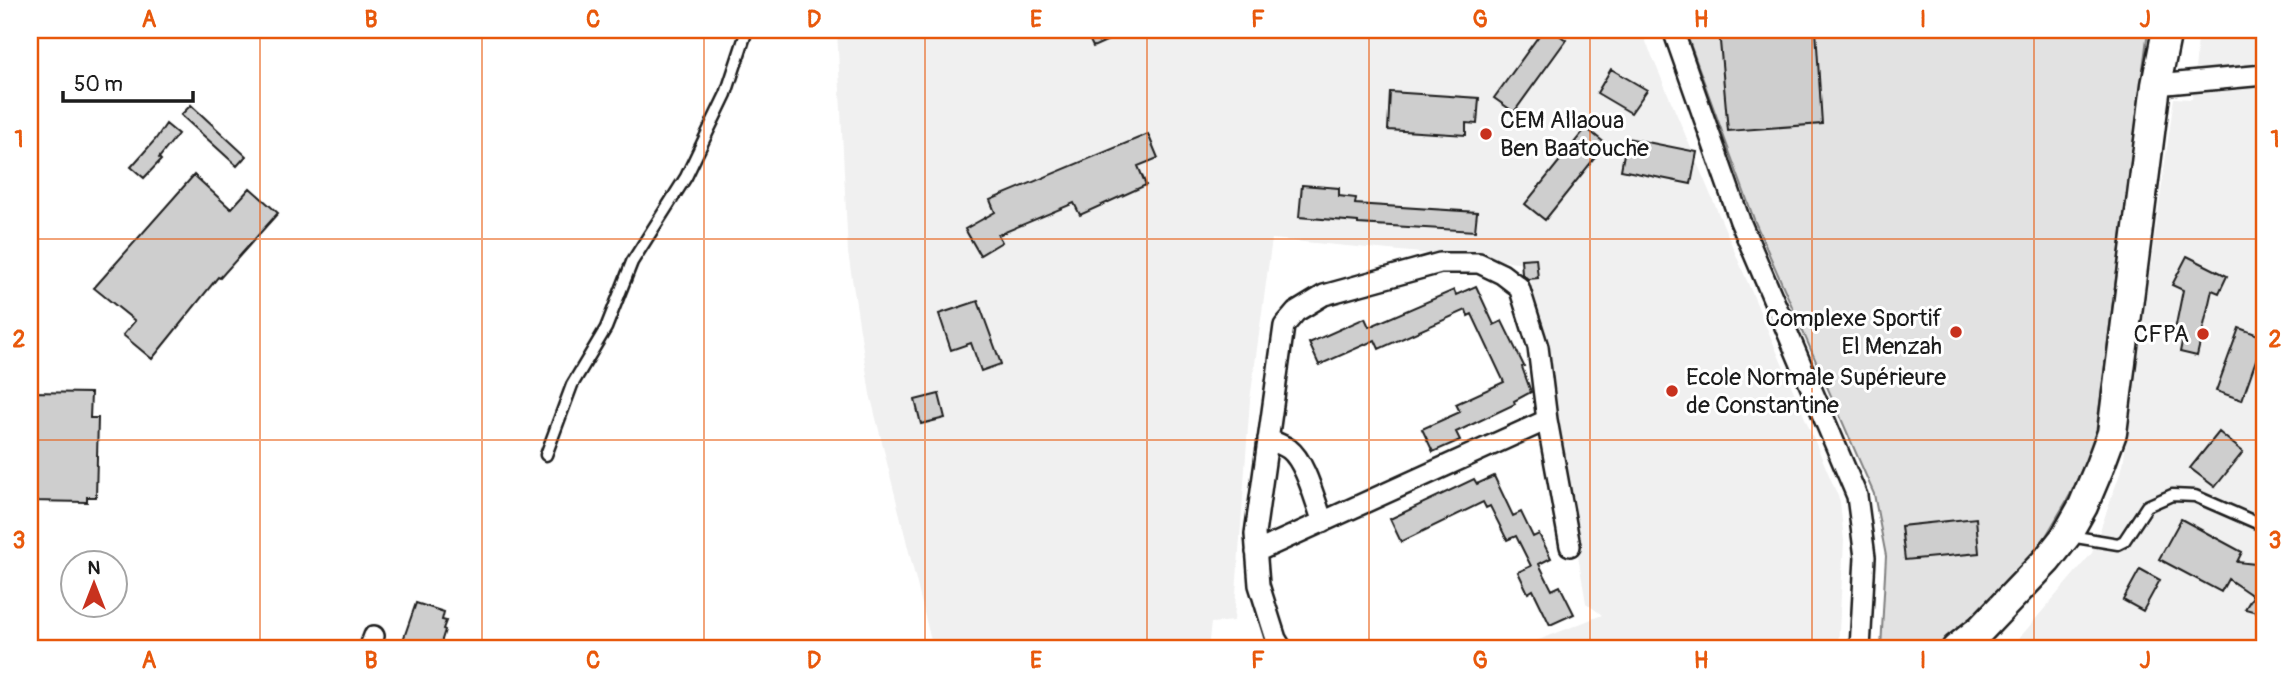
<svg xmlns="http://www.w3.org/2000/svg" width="2294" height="679" font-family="Pangolin,sans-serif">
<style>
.built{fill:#f0f0f0}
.green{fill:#e2e2e2;stroke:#7f7f7f;stroke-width:2}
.building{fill:#cecece;stroke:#1c1c1c;stroke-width:2}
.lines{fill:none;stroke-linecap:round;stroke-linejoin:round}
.service-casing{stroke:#1c1c1c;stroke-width:15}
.minor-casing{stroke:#1c1c1c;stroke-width:24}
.secondary-casing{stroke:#1c1c1c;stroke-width:33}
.service{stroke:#fff;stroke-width:10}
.minor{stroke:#fff;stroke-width:19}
.secondary{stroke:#fff;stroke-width:28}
.grid{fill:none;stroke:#e8590c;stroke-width:2;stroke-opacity:0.55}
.poi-dot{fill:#c8321e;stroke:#fff;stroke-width:2.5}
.labels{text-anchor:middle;stroke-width:6;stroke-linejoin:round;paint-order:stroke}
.poi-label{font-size:24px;fill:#1c1c1c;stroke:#fff;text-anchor:start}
.neatline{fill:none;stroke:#e8590c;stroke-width:2.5}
.grid-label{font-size:23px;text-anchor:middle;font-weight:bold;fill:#e8590c}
</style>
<rect width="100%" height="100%" fill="#fff"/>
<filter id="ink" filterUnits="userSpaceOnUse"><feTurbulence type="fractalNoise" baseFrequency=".0143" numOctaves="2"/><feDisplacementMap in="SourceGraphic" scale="14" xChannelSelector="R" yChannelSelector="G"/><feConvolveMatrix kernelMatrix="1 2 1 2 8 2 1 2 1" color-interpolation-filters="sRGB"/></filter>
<g filter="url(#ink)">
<path class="built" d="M 837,30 L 1641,30 L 1840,501 L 1844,541 L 1838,649 L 1516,649 L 1602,615 L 1586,603 L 1528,263 L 1272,239 L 1250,400 L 1234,621 L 1211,623 L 1208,649 L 933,649 L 870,394 L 848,253 Z
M 2199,30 L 2264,30 L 2264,649 L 2010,649 L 2092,553 L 2123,465 L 2174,98 L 2192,99 Z"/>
<path class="green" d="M 1685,30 L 2148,30 L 2095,442 L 2070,495 L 2042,543 L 1983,607 L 1934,649 L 1881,649 L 1886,556 L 1874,494 L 1755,222 Z"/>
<path class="building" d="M 1085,30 L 1131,30 L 1093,47 Z
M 1543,30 L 1552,30 L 1566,40 L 1514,112 L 1494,98 Z
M 1719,30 L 1816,30 L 1822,124 L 1728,131 Z
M 1611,69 L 1647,90 L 1631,113 L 1597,93 Z
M 1390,92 L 1479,98 L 1477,124 L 1466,123 L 1466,135 L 1388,130 Z
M 191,105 L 246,156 L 237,166 L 181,115 Z
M 166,124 L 178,134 L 159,158 L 161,160 L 144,178 L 131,167 L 155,140 Z
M 1586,128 L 1606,144 L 1545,220 L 1525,204 Z
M 1148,134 L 1158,158 L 1138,166 L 1146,185 L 1080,215 L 1074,203 L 998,235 L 1002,242 L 980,255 L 965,229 L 995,212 L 990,200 Z
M 1627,138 L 1697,152 L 1691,184 L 1621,170 Z
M 194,175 L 231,209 L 250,188 L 278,213 L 220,278 L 218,277 L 152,359 L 123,335 L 135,321 L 94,288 Z
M 1302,185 L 1339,188 L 1339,196 L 1356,198 L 1355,204 L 1477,212 L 1475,231 L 1358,224 L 1358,222 L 1299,217 Z
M 2187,256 L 2227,276 L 2219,293 L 2212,290 L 2197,356 L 2180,352 L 2184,332 L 2175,330 L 2183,290 L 2172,285 Z
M 1536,258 L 1538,278 L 1528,279 L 1522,274 L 1521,259 Z
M 1476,286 L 1494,325 L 1502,321 L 1524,366 L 1522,367 L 1531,392 L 1514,401 L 1515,404 L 1456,432 L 1460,440 L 1433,452 L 1422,429 L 1460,412 L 1456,404 L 1504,382 L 1472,314 L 1468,316 L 1466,310 L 1379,349 L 1375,340 L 1319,365 L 1309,343 L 1365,318 L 1369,327 L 1454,290 L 1456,295 Z
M 978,301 L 1001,364 L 981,371 L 971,343 L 951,350 L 939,314 Z
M 2239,328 L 2264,337 L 2242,400 L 2216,391 Z
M 30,392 L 91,393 L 90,418 L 98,418 L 96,497 L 87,497 L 87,502 L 30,501 Z
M 939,394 L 945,418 L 921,424 L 915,400 Z
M 2219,432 L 2243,452 L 2215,487 L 2190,468 Z
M 1494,476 L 1513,516 L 1521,512 L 1533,537 L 1539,534 L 1551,558 L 1539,564 L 1552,590 L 1560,586 L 1574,614 L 1550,625 L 1533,590 L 1528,593 L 1518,572 L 1531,566 L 1516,536 L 1507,540 L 1490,506 L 1486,508 L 1483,502 L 1401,542 L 1390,519 L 1474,479 L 1477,484 Z
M 1976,518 L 1979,553 L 1905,560 L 1901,526 Z
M 2181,519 L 2242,552 L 2237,562 L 2264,565 L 2264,614 L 2245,609 L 2253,596 L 2228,579 L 2221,592 L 2159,559 Z
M 2140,569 L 2160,580 L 2143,611 L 2123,600 Z
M 416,603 L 444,612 L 442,620 L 446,621 L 443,629 L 445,630 L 439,649 L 400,649 Z"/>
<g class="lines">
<g class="service-casing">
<path id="service" d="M 546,455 L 572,385 L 606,328 L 632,262 L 686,177 L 726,94 L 747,30
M 2070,536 L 2118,544 L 2124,541 L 2147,506 L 2172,495 L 2195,496 L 2264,526"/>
</g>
<g class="minor-casing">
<path id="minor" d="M 1673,30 L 1740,221 L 1857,496 L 1865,557 L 1860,649
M 2156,85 L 2264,75
M 1268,439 C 1275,442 1283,445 1289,449 C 1306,462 1315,502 1323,522
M 1256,552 L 1547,420
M 369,649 L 374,636
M 1282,649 L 1276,639 L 1259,585 L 1255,534 L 1284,326 L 1296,312 L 1324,295 L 1440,263 L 1479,263 L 1502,274 L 1519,287 L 1538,347 L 1547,420 L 1570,546"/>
</g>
<g class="secondary-casing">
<path id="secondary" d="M 1956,649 L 1981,629 L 2047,560 L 2066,536 L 2083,506 L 2099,468 L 2112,433 L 2156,85 L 2167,30"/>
</g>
<use href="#service" class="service"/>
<use href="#minor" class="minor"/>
<use href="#secondary" class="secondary"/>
</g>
</g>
<path class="grid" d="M 260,30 L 260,649M 482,30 L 482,649M 704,30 L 704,649M 925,30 L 925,649M 1147,30 L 1147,649M 1369,30 L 1369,649M 1590,30 L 1590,649M 1812,30 L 1812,649M 2034,30 L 2034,649M 30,239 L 2264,239M 30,440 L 2264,440"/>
<g class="poi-dot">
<circle cx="1486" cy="134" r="7"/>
<circle cx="1956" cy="332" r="7"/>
<circle cx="2203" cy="334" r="7"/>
<circle cx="1672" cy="391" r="7"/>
</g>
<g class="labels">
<g class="poi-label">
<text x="1500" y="128">CEM Allaoua<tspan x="1500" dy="28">Ben Baatouche</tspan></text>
<text x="1942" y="326" text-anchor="end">Complexe Sportif<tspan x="1942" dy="28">El Menzah</tspan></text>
<text x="2189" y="342" text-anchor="end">CFPA</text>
<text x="1686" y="385">Ecole Normale Supérieure<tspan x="1686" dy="28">de Constantine</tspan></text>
</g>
</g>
<rect width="2294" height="679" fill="none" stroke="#fff" stroke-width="77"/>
<g transform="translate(94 584)"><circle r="33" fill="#ffffff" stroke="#a4a4a4" stroke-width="2"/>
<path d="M0-5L12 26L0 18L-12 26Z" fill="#c8321e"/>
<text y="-10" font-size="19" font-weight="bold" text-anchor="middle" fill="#1c1c1c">N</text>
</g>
<path d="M63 91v10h130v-10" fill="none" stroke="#1c1c1c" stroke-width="3.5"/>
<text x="74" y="91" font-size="21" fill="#1c1c1c" stroke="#ffffff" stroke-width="5" paint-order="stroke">50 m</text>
<rect x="38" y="38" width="2218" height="602" class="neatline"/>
<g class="grid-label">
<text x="149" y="27">A</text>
<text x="371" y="27">B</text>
<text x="593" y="27">C</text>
<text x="814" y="27">D</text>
<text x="1036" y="27">E</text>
<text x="1258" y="27">F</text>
<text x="1480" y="27">G</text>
<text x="1701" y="27">H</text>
<text x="1923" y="27">I</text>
<text x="2145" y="27">J</text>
<text x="19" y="147">1</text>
<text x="2275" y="147">1</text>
<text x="19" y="347">2</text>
<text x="2275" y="347">2</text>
<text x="19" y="548">3</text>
<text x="2275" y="548">3</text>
<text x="149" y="668">A</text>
<text x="371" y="668">B</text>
<text x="593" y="668">C</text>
<text x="814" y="668">D</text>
<text x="1036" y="668">E</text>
<text x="1258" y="668">F</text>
<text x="1480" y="668">G</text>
<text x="1701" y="668">H</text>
<text x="1923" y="668">I</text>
<text x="2145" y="668">J</text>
</g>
</svg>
